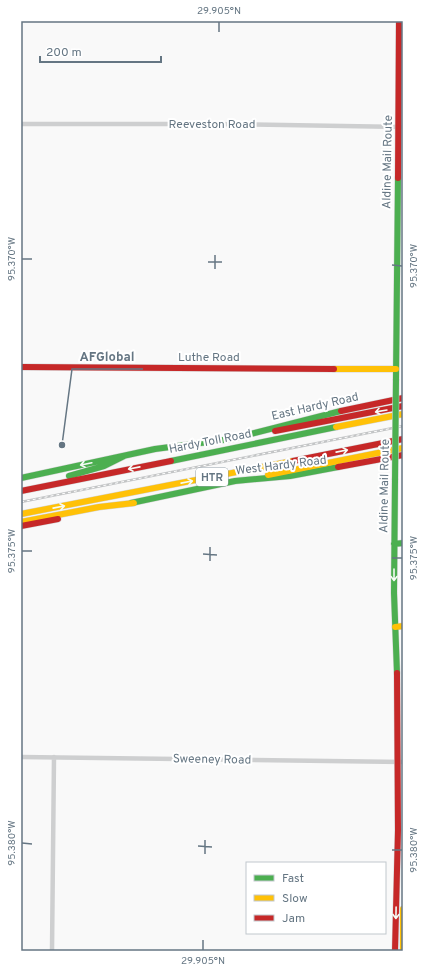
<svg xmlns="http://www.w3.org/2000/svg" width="424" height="972" font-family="Overpass,sans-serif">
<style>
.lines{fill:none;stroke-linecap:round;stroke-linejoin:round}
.fast-casing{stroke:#d5d6d7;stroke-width:7}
.slow-casing{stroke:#d5d6d7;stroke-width:7}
.jam-casing{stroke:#d5d6d7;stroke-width:7}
.street{stroke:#cecfd0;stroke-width:4.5}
.fast{stroke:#4caf50;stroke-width:6}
.slow{stroke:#ffc107;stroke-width:6}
.jam{stroke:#c62828;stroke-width:6}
.rail-casing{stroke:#c3c5c6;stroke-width:2.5}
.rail{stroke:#fff;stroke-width:1;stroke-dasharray:3;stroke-linecap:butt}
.fast-bridge-casing{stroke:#d5d6d7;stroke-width:7;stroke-linecap:butt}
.fast-bridge{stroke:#4caf50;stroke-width:6}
.oneway{stroke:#f6fbf6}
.ticks{fill:none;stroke:#657683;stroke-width:1.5}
.labels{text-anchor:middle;stroke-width:4;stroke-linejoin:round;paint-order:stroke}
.shield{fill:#fff;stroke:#939fa8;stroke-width:1}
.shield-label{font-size:11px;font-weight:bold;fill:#657683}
.street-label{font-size:12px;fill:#657683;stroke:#fff}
.leader{fill:none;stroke:#657683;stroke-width:1.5}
.callout-dot{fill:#657683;stroke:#fff;stroke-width:1.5}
.callout-label{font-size:13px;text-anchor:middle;font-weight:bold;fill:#657683;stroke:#fff;stroke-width:4;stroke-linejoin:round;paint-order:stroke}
.neatline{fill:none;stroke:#657683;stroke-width:1.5}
.ticks-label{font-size:10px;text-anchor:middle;fill:#657683}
</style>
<rect width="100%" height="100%" fill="#f9f9f9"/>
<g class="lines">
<g class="fast-casing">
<path id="fast" d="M 396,379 L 398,178
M 171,461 L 336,427
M 69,476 L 104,466 L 124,456
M 21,478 L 155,449 L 231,439 L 341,411
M 395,480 L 394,593 L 397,673
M 131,503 L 235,481 L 290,476 L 338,467
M 394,544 L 403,543"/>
</g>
<g class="slow-casing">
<path id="slow" d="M 334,369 L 396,369
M 336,427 L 403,414
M 268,475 L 403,448
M 21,514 L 293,461
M 21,522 L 99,507 L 134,503
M 395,627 L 403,626
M 403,909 L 403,951"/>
</g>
<g class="jam-casing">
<path id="jam" d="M 398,178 L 399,21
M 21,367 L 334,369
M 341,411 L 403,398
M 275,431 L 403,406
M 293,461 L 403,439
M 338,467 L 403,455
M 21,491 L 171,461
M 21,526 L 58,519
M 395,951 L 398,830 L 397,673"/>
</g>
<path class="street" d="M 21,124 L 216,124 L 403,127
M 21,757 L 403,762
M 52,951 L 54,757"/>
<use href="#fast" class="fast"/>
<use href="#slow" class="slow"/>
<use href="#jam" class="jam"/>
<g class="rail-casing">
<path id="rail" d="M 21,502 L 403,426"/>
</g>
<use href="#rail" class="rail"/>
<g class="fast-bridge-casing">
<path id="fast-bridge" d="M 395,480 L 396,379"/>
</g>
<use href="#fast-bridge" class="fast-bridge"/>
</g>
<defs><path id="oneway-shaft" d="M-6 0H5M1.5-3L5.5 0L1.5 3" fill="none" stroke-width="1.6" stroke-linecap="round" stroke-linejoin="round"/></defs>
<g class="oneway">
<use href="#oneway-shaft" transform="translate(381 411) rotate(170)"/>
<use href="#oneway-shaft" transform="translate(342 451) rotate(-11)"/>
<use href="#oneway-shaft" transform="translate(86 464) rotate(168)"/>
<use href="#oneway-shaft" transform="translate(134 468) rotate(169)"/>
<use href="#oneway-shaft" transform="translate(187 482) rotate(-11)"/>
<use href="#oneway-shaft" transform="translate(59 507) rotate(-11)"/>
<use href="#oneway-shaft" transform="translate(394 575) rotate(90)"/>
<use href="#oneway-shaft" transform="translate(396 913) rotate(91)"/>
</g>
<path class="ticks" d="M 219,32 L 219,22M 22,259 L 32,259M 208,262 L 222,262M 392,265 L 402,266M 215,269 L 215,255M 22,551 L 32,551M 203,554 L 217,555M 392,558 L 402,558M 210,561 L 210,547M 22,843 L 32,844M 198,846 L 212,847M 392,850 L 402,850M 205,854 L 205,840M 203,950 L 203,940"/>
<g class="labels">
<rect class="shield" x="196" y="468" width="32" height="18" rx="3"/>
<g class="shield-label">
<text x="212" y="481">HTR</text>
</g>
<g class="street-label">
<text x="212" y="128">Reeveston Road</text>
<text transform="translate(387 162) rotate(-89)" y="4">Aldine Mail Route</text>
<text x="209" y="361">Luthe Road</text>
<text transform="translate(315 406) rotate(-13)" y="4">East Hardy Road</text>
<text transform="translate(210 441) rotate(-11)" y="4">Hardy Toll Road</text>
<text transform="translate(281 465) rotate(-7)" y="4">West Hardy Road</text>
<text transform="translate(384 486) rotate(-89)" y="4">Aldine Mail Route</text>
<text transform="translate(212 759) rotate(1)" y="4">Sweeney Road</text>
</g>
</g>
<path class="leader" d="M62 445L72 369H143"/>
<circle class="callout-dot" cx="62" cy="445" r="4"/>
<g class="callout-label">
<text x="107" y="361">AFGlobal</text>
</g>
<rect width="424" height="972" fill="none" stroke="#ffffff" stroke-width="44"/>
<rect x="246" y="862" width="140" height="72" fill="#ffffff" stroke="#c1c8cd"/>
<rect x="254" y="875" width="20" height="6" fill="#4caf50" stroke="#c1c8cd"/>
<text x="282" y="882" font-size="12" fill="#657683">Fast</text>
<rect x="254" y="895" width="20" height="6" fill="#ffc107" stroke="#c1c8cd"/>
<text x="282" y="902" font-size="12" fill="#657683">Slow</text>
<rect x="254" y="915" width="20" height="6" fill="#c62828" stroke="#c1c8cd"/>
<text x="282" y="922" font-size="12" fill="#657683">Jam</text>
<path d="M40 56v6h121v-6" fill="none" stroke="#657683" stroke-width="2"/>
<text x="46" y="56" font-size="12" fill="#657683" stroke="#ffffff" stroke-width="3" paint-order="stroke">200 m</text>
<rect x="22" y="22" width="380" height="928" class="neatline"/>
<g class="ticks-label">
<text x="219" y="14">29.905°N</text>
<text transform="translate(11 259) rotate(-90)" y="4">95.370°W</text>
<text transform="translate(413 266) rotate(-90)" y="4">95.370°W</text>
<text transform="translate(11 551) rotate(-90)" y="4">95.375°W</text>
<text transform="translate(413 558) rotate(-90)" y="4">95.375°W</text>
<text transform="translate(11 843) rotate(-90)" y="4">95.380°W</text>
<text transform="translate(413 850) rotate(-90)" y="4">95.380°W</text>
<text x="203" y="964">29.905°N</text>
</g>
</svg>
